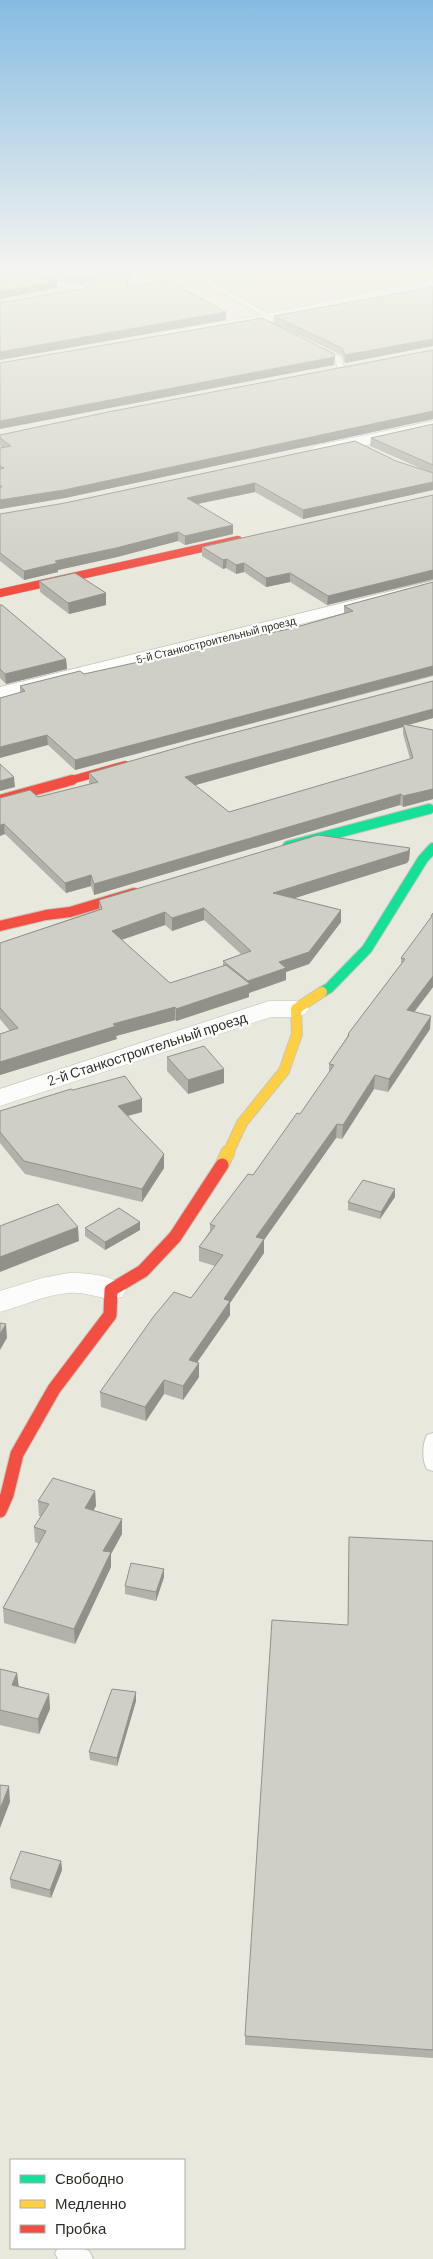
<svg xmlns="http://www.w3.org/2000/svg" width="433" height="2259" font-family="Barlow,sans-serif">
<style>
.green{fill:#e1deb6}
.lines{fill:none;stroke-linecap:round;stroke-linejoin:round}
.lane-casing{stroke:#c7c6bc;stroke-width:2}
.street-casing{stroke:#c7c6bc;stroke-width:1}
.fast-casing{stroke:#c7c6bc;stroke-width:12}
.slow-far1-casing{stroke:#c7c6bc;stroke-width:12}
.slow-casing{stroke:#c7c6bc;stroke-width:15}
.jam-far2-casing{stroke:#c7c6bc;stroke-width:9}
.jam-far1-casing{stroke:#c7c6bc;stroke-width:12}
.jam-casing{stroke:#c7c6bc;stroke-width:15}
.lane{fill:#fcfcfa;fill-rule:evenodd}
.street{fill:#fcfcfa;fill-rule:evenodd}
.fast{stroke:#16e098;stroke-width:10}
.slow-far1{stroke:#ffcf43;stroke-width:10}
.slow{stroke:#ffcf43;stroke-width:13}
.jam-far2{stroke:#f24e42;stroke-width:8}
.jam-far1{stroke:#f24e42;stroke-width:10}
.jam{stroke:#f24e42;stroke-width:13}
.wall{fill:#b2b2a9;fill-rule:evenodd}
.shaded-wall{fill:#91918a}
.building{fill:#cfcfc5;stroke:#91918a}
.labels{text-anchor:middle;stroke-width:4.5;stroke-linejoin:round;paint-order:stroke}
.far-street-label{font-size:11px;fill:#302f26;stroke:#fff}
.street-label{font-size:14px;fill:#302f26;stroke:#fff}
</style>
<rect width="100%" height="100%" fill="#e9e8dc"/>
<path class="green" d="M 137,271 L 433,271 L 433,286 L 263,315 L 228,298 L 218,299 L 175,281 L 133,287 Z"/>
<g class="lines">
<g class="lane-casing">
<path id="lane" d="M 209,271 L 216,271 L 212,275 L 214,283 L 272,316 L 272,318 L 268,318 L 209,285 L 206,275 Z
M 426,271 L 433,273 L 402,291 L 397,290 Z
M 40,279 L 86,287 L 89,289 L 86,291 L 38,282 Z
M 316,348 L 322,348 L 341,357 L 344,367 L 349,371 L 348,373 C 339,374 337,367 335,360 L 316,352 Z
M 433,1433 L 433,1471 L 427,1469 C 422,1460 422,1445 427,1435 Z
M 58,2248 L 82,2248 L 89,2251 L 93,2259 L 58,2259 L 55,2253 Z"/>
</g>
<g class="street-casing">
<path id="street" d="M 433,279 L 433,287 L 258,324 L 164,340 L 157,336 L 164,332 L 258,316 Z
M 433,421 L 433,431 L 319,455 L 313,453 L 311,450 L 313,447 L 319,445 Z
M 433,581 L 433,591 L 0,699 L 0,687 Z
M 269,1001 L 296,1001 L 305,1004 L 309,1009 L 305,1014 L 296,1017 L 271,1017 L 0,1106 L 0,1089 Z
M 69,1273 C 86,1273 116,1274 126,1290 L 122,1297 C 104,1302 87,1291 68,1293 C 45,1295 22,1306 0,1312 L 0,1291 L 42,1278 Z"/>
</g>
<g class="fast-casing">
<path id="fast" d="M 288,846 L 429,809
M 322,992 L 329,988 L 367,949 L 423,859 L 433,848"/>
</g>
<g class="slow-far1-casing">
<path id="slow-far1" d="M 228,1153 L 242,1123 L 284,1071 L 297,1034 L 296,1009 L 322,992"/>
</g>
<g class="slow-casing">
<path id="slow" d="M 222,1165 L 228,1152"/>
</g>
<g class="jam-far2-casing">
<path id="jam-far2" d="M 0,593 L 238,540
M 68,781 L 125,765"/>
</g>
<g class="jam-far1-casing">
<path id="jam-far1" d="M 0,800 L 72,780
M 0,926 L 46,915 L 70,912 L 134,893"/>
</g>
<g class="jam-casing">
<path id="jam" d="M 0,1511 L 7,1495 L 17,1454 L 54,1389 L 110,1315 L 111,1290 L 143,1271 L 175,1237 L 222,1165"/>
</g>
<use href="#lane" class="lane"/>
<use href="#street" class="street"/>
<use href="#fast" class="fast"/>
<use href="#slow-far1" class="slow-far1"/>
<use href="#slow" class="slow"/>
<use href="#jam-far2" class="jam-far2"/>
<use href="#jam-far1" class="jam-far1"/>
<use href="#jam" class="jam"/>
</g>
<path class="wall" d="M 7,271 L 130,271 L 130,276 L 128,287 L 226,320 L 91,287 L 93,285 L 86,283 L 80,284 L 7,273 Z
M 433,287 L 433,346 L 345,363 L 342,355 L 274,324 L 274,316 Z
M 433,350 L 433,419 L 65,498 L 0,509 L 0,448 L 2,447 L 0,446 L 0,435 Z
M 433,424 L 433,490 L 303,519 L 255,492 L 198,504 L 233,534 L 185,545 L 178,541 L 117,557 L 58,570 L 58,572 L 24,580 L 0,561 L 0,514 L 396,461 L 429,472 L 370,446 L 371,438 Z
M 433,495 L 433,580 L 327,605 L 290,582 L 266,587 L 244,572 L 236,574 L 226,568 L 223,569 L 202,556 L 202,547 Z
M 39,581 L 106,605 L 69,614 L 40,592 Z
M 433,582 L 433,676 L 75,770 L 48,745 L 20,692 L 20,686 L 84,674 L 293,628 L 344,613 L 344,606 Z
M 0,605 L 66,659 L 67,669 L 6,684 L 0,678 Z
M 433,681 L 433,718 L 409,725 L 433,730 L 433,799 L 403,807 L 400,805 L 94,895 L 91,886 L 66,893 L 5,834 L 0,798 L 38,797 L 90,784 L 89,783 L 89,773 ZM 403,727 L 403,734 L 410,759 L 229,812 L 195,785 Z
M 410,848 L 409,860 L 407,863 L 294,898 L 341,910 L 341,922 L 309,964 L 286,972 L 286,980 L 249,993 L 249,997 L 176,1021 L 175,1020 L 116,1036 L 117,1039 L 0,1075 L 0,1034 L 10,1031 L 0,1019 L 0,943 L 99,909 L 99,900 ZM 204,920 L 241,954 L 223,961 L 223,967 L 170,983 L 121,940 L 165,925 L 172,931 Z
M 433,913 L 433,987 L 414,1012 L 430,1029 L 388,1092 L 374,1089 L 342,1139 L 336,1138 L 264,1240 L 264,1253 L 230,1303 L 230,1315 L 197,1362 L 199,1363 L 199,1377 L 183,1400 L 164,1394 L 146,1421 L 101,1407 L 100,1392 L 191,1298 L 215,1266 L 199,1261 L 199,1247 L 210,1231 L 210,1224 L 253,1175 L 300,1114 L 329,1073 L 329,1064 L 347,1037 L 348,1034 L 401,964 L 401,958 L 431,919 L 431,916 Z
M 167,1057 L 224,1083 L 188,1094 L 167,1071 Z
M 73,1090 L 142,1112 L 128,1116 L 164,1154 L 164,1168 L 142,1202 L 25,1174 L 0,1143 L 0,1111 Z
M 395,1197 L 380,1219 L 348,1210 L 348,1202 Z
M 140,1222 L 140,1230 L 105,1250 L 85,1236 L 85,1228 Z
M 95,1491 L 96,1506 L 93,1510 L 122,1519 L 122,1534 L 111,1554 L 111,1567 L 75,1644 L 4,1623 L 3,1608 L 39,1544 L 35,1542 L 34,1527 L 41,1516 L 39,1516 L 38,1501 Z
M 433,1541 L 433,2058 L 245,2045 L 245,2036 L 348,1625 L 349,1545 Z
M 164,1577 L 156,1601 L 125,1594 L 125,1586 Z
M 0,1669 L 17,1673 L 18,1686 L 49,1694 L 50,1709 L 39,1734 L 0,1725 Z
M 136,1692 L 136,1701 L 117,1766 L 90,1760 L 89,1752 Z
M 61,1861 L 62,1870 L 51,1898 L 11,1888 L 10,1879 Z"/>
<path class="shaded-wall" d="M 130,271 L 130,276 L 126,294 L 126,287 Z
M 86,276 L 86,283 L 80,284 L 80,277 Z
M 57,281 L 57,288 L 0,299 L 0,292 Z
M 226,312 L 226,320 L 0,360 L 0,352 Z
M 433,339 L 433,346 L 345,363 L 345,355 Z
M 335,357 L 334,365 L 0,429 L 0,421 Z
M 433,411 L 433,419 L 65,498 L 0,509 L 0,500 Z
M 433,482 L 433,490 L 303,519 L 303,510 Z
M 255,483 L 255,492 L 187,506 L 187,498 Z
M 233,525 L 233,534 L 185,545 L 185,536 Z
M 178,532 L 178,541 L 117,557 L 58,570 L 58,572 L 24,580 L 24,571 L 55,561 Z
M 227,559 L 226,568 L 223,569 L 223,560 Z
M 244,563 L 244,572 L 236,574 L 236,565 Z
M 433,570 L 433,579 L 327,605 L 328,596 Z
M 290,573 L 290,582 L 266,587 L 266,578 Z
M 106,593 L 106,605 L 69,614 L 68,603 Z
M 66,659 L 67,669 L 6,684 L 5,674 Z
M 433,666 L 433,675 L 75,770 L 75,760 Z
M 433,709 L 433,718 L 404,726 L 403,724 L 403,727 L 185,788 L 185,777 Z
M 47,735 L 48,745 L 0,758 L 0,747 Z
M 14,777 L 15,787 L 0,791 L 0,781 Z
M 433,789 L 433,799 L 403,807 L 403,796 Z
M 401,794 L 400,805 L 94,895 L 94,884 Z
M 4,824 L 5,834 L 0,836 L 0,825 Z
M 410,848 L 409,860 L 407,863 L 273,905 L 273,893 Z
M 91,875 L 91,886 L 66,893 L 65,883 Z
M 204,908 L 204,920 L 172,931 L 172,918 Z
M 341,910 L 341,922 L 309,964 L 286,972 L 286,980 L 249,993 L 249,997 L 176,1021 L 176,1009 L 248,985 L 248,981 L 279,962 Z
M 165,912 L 165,925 L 112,943 L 112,931 Z
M 433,976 L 433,987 L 406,1023 L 407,1010 Z
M 175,1007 L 175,1020 L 116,1036 L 117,1039 L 0,1075 L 0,1062 L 113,1024 Z
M 431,1016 L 430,1029 L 388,1092 L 389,1079 Z
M 224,1069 L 224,1083 L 188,1094 L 188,1080 Z
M 375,1075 L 374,1089 L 342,1139 L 343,1125 Z
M 142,1099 L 142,1112 L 119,1118 L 118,1106 Z
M 337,1124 L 336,1138 L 264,1240 L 264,1253 L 230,1303 L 230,1315 L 189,1374 L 189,1360 L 224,1299 L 256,1237 Z
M 164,1154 L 164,1168 L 142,1202 L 142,1189 Z
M 395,1189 L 395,1197 L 380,1219 L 381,1212 Z
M 140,1222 L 140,1230 L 105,1250 L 105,1242 Z
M 78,1227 L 79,1241 L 0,1272 L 0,1257 Z
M 6,1324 L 7,1338 L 0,1350 L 0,1334 Z
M 199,1363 L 199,1377 L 183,1400 L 183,1386 Z
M 164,1380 L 164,1394 L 146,1421 L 145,1407 Z
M 95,1491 L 96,1506 L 86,1523 L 85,1508 Z
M 122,1519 L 122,1534 L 111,1554 L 111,1567 L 75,1644 L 74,1629 L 103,1551 Z
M 164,1569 L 164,1577 L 156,1601 L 156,1592 Z
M 17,1673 L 19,1688 L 12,1685 Z
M 136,1692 L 136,1701 L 117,1766 L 117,1758 Z
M 49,1694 L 50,1709 L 39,1734 L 38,1719 Z
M 9,1786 L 10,1802 L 0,1828 L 0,1809 Z
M 61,1861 L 62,1870 L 51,1898 L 50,1890 Z"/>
<path class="building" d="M 40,271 L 130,271 L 126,287 L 168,281 L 226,312 L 0,352 L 0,303 L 91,287 L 94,283 L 92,278 L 86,276 L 80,277 Z
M 0,273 L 57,281 L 0,292 Z
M 433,287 L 433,339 L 345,355 L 342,348 L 274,316 Z
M 262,318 L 334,354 L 335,357 L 0,421 L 0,363 Z
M 433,350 L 433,411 L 64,490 L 0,500 L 0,487 L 2,487 L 0,485 L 0,469 L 4,468 L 0,466 L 0,448 L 11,446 L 0,438 L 0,435 L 108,412 Z
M 433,424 L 433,465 L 371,438 Z
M 355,441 L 396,461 L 433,473 L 433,482 L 303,510 L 255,483 L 187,498 L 233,525 L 185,536 L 178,532 L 116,548 L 55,561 L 58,563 L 24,571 L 0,553 L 0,514 L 65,503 Z
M 433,495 L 433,570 L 328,596 L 290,573 L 266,578 L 244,563 L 236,565 L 227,559 L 223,560 L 202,547 Z
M 75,573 L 106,593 L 68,603 L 39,581 Z
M 433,582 L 433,666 L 75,760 L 47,735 L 0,747 L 0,698 L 25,691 L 20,686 L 80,671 L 84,674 L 293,628 L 353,611 L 344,606 Z
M 0,605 L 2,605 L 66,659 L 5,674 L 0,669 Z
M 433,681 L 433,709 L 185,777 L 229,812 L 413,758 L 403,724 L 433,730 L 433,789 L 403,796 L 401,794 L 94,884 L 91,875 L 65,883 L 4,824 L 0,825 L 0,798 L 30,790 L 38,797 L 98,782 L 89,773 L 194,743 Z
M 0,764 L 14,777 L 0,781 Z
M 318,835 L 410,848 L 408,851 L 273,893 L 341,910 L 309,952 L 279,962 L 286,968 L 248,981 L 223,961 L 251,951 L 204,908 L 172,918 L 165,912 L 112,931 L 170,983 L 226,965 L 250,984 L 176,1009 L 175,1007 L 113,1024 L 116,1026 L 0,1062 L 0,1034 L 18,1028 L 0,1008 L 0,943 L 102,909 L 99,900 Z
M 433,913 L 433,976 L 407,1010 L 431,1016 L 389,1079 L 375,1075 L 343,1125 L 337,1124 L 256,1237 L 264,1239 L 224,1299 L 230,1301 L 189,1360 L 199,1363 L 183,1386 L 164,1380 L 145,1407 L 100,1392 L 154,1316 L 174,1292 L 191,1298 L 223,1255 L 199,1247 L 215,1226 L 210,1224 L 248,1174 L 253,1175 L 297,1113 L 300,1114 L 334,1065 L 329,1064 L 349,1035 L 348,1034 L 405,959 L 401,958 L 432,916 L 431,916 Z
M 204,1046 L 224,1069 L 188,1080 L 167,1057 Z
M 125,1076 L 142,1099 L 118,1106 L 164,1154 L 142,1189 L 24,1161 L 0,1132 L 0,1111 L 71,1089 L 73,1090 Z
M 363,1180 L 395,1189 L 381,1212 L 348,1202 Z
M 58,1204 L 78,1227 L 0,1257 L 0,1226 Z
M 119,1208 L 140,1222 L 105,1242 L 85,1228 Z
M 0,1323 L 6,1324 L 0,1334 Z
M 53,1478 L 95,1491 L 85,1508 L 122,1519 L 103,1551 L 111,1552 L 74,1629 L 3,1608 L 46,1531 L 34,1527 L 49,1504 L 38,1501 Z
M 349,1537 L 433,1541 L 433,2050 L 245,2036 L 272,1620 L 348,1625 Z
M 131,1563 L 164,1569 L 156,1592 L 125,1586 Z
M 0,1669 L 17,1673 L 12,1685 L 49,1694 L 38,1719 L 0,1710 Z
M 112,1689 L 136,1692 L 117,1758 L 89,1752 Z
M 0,1785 L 9,1786 L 0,1809 Z
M 21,1851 L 61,1861 L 50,1890 L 10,1879 Z"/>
<linearGradient id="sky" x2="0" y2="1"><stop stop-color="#86bce2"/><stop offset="0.46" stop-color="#f5f5ef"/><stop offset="1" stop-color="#f5f5ef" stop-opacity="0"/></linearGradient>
<rect width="433" height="587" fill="url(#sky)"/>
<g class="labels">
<g class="far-street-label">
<text transform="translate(216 640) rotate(-14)" y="4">5-й Станкостроительный проезд</text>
</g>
<g class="street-label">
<text transform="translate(147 1049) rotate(-18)" y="5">2-й Станкостроительный проезд</text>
</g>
</g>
<rect x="10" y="2159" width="175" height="90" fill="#ffffff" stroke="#acaca8"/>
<rect x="20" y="2175" width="25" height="8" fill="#16e098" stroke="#acaca8"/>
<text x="55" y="2184" font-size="15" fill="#302f26">Свободно</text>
<rect x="20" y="2200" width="25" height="8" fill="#ffcf43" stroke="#acaca8"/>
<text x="55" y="2209" font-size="15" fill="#302f26">Медленно</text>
<rect x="20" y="2225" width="25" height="8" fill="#f24e42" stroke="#acaca8"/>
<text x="55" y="2234" font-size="15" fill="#302f26">Пробка</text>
</svg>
